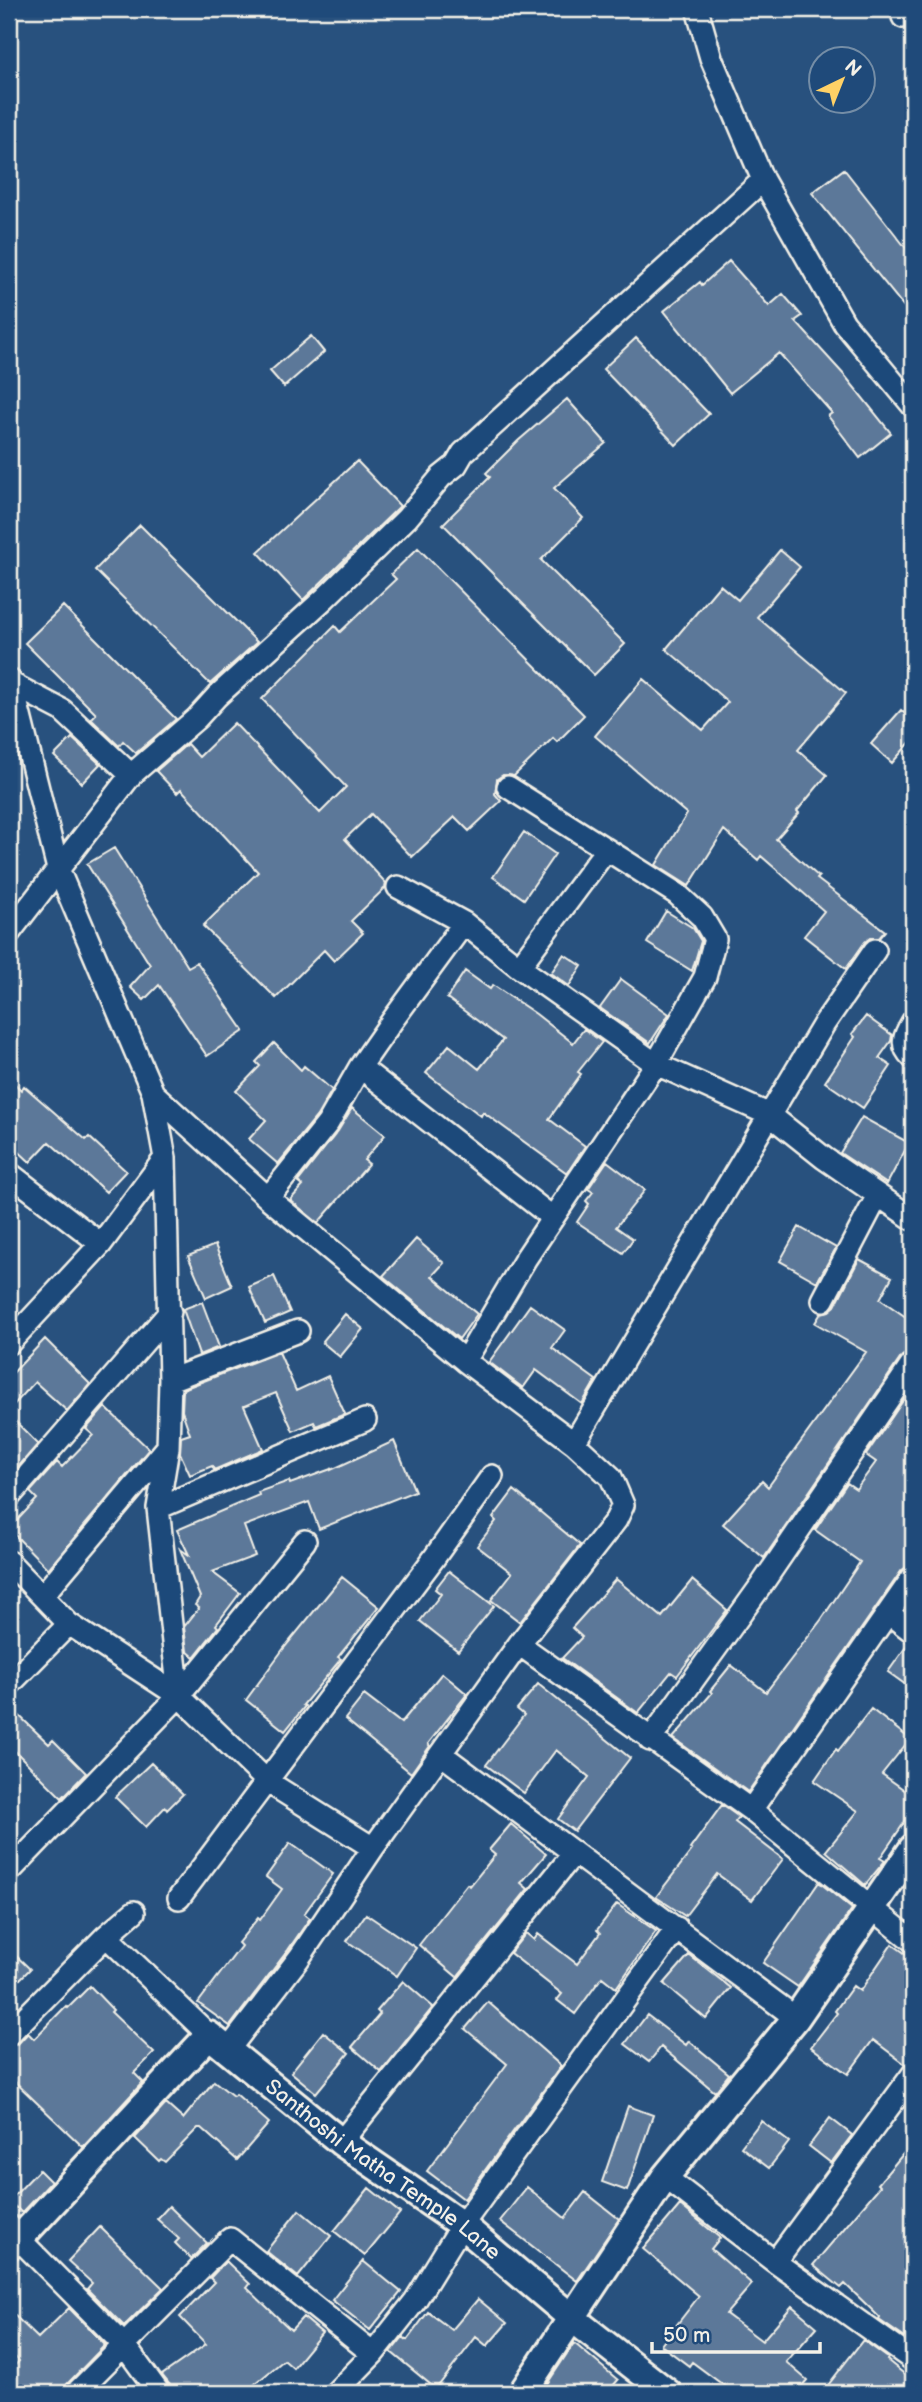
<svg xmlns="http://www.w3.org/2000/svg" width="922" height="2402" font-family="'Balsamiq Sans',sans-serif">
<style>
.building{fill:#5b7899;stroke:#f4f1e8;stroke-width:2}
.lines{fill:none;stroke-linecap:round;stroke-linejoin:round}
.minor-casing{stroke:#f4f1e8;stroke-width:26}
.tertiary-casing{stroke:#f4f1e8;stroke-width:32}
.minor{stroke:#1f4a7a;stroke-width:21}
.tertiary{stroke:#1f4a7a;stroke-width:26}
.labels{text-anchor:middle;stroke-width:7;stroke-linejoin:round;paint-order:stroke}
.street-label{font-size:21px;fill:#f4f1e8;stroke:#1f4a7a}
</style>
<rect width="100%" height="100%" fill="#28517e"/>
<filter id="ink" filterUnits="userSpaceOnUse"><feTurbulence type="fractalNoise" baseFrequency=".0143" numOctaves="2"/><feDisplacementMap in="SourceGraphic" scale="14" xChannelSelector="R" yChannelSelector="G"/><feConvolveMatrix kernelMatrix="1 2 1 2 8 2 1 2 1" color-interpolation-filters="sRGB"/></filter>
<g filter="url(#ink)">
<path class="building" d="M 844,169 L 913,257 L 913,318 L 812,193 Z
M 729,261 L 769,306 L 783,294 L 802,316 L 795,321 L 846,377 L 891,433 L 860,458 L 828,416 L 832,413 L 779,353 L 730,393 L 664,311 L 700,282 L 702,285 Z
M 311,336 L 324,352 L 284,387 L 270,371 Z
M 636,338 L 709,414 L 676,445 L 603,369 Z
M 567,399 L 606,443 L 554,488 L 583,518 L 541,560 L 625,644 L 594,675 L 443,524 L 490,477 L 486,473 L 518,441 Z
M 357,461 L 400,506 L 303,600 L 258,552 Z
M 140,525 L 257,642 L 210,684 L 95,570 Z
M 418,548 L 584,715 L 557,742 L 553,738 L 514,776 L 503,775 L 497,779 L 495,794 L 501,801 L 469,831 L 455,817 L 412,857 L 371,814 L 345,839 L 386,883 L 385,888 L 351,921 L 363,933 L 334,961 L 324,950 L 276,998 L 203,926 L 258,872 L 181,789 L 177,793 L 156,771 L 187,744 L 199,757 L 234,723 L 320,813 L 346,787 L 262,699 L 335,626 L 340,632 L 396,579 L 391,574 Z
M 780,550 L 800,567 L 757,617 L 846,693 L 798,750 L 827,775 L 797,811 L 799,813 L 776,839 L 819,877 L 817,879 L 885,931 L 879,938 L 870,938 L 865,942 L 846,969 L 804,936 L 824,911 L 761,856 L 758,860 L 724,830 L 689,886 L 656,865 L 687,814 L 595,736 L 643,679 L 703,730 L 728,702 L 666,649 L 720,585 L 738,600 Z
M 63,606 L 176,719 L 136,753 L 123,741 L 119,746 L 91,719 L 96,714 L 25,643 Z
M 901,710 L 913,721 L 913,739 L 892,763 L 871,744 Z
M 72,738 L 100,764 L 82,783 L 54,756 Z
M 524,832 L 555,854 L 524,899 L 493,877 Z
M 114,848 L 188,967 L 197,962 L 244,1031 L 207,1056 L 159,985 L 144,1000 L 130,987 L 150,965 L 87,864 Z
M 666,911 L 693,928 L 701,941 L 692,971 L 647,943 Z
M 564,954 L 582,966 L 569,986 L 551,973 Z
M 465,971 L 490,989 L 493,985 L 536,1014 L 573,1043 L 584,1029 L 602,1042 L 578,1072 L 581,1074 L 549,1119 L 585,1146 L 567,1173 L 483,1112 L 481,1116 L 426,1073 L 449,1045 L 479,1069 L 503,1040 L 447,998 Z
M 621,979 L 669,1014 L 650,1043 L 600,1008 Z
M 866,1016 L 892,1035 L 891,1041 L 879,1058 L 891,1066 L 863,1108 L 825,1082 L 855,1037 L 852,1034 Z
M 274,1043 L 301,1070 L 304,1066 L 332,1090 L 317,1116 L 278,1164 L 249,1139 L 266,1120 L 236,1091 L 260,1066 L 256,1062 Z
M 9,1078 L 21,1090 L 24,1086 L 86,1140 L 89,1137 L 126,1171 L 106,1192 L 49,1142 L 30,1162 L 14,1147 L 9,1147 Z
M 352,1108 L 385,1135 L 364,1160 L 369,1164 L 318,1223 L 290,1200 L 303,1186 L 298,1182 L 338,1131 Z
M 862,1117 L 909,1143 L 887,1184 L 840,1153 Z
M 607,1161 L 645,1190 L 616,1227 L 633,1239 L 623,1253 L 577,1222 L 589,1204 L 586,1201 L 593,1192 L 588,1189 Z
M 799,1227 L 836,1248 L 817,1282 L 780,1261 Z
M 416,1239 L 444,1263 L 432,1276 L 477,1314 L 459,1339 L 383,1276 Z
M 215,1245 L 232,1286 L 206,1298 L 188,1256 Z
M 859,1259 L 892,1277 L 880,1299 L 913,1322 L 913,1350 L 902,1356 L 764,1558 L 723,1524 L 762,1481 L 768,1487 L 866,1352 L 815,1323 L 821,1313 L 829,1311 L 835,1306 Z
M 274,1276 L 290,1312 L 265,1323 L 249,1287 Z
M 202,1302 L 219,1347 L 199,1355 L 183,1309 Z
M 530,1305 L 565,1330 L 552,1348 L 596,1380 L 582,1404 L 536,1370 L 523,1388 L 489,1362 Z
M 345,1314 L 363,1329 L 340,1357 L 322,1342 Z
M 45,1339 L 90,1384 L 67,1411 L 35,1382 L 9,1410 L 9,1377 Z
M 279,1352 L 296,1391 L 328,1376 L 345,1414 L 316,1426 L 314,1422 L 293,1431 L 276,1393 L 244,1406 L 263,1449 L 214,1470 L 212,1466 L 190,1475 L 180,1453 L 181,1437 L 190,1434 L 182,1411 L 183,1389 Z
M 913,1386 L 913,1564 L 902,1570 L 748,1792 L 673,1738 L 712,1693 L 710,1691 L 731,1665 L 766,1692 L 821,1620 L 860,1562 L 815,1530 L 847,1483 L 856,1489 L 876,1462 L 866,1455 Z
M 105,1407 L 149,1449 L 48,1569 L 9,1529 L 37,1499 L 30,1492 L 57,1462 L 62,1467 L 93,1435 L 86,1429 Z
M 9,1415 L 38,1444 L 12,1474 L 9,1471 Z
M 394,1441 L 415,1491 L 319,1529 L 309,1502 L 244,1526 L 255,1556 L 212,1572 L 240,1593 L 216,1625 L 218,1627 L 194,1657 L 187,1651 L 184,1627 L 199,1608 L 195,1605 L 200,1597 L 180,1549 L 189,1555 L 177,1530 L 259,1495 L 258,1492 L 289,1481 L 290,1484 L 331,1469 L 331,1470 Z
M 514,1490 L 580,1545 L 520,1622 L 491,1600 L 512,1573 L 477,1546 L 496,1521 L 493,1518 Z
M 449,1571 L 494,1606 L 458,1651 L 420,1621 L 441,1594 L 435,1589 Z
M 342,1577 L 379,1607 L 338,1657 L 341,1659 L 303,1705 L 305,1706 L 285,1731 L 246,1700 L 284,1648 Z
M 616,1579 L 662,1617 L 692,1580 L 727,1610 L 677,1676 L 671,1672 L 638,1713 L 562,1658 L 582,1637 L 572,1628 Z
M 908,1644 L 913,1645 L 913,1690 L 888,1672 Z
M 442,1673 L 467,1694 L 428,1744 L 430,1746 L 411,1773 L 345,1719 L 364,1695 L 401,1723 Z
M 538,1684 L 630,1758 L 574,1831 L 558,1819 L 589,1777 L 556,1750 L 524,1793 L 486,1765 L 524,1715 L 517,1709 Z
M 9,1706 L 49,1744 L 53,1740 L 86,1773 L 62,1798 L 9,1745 Z
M 871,1709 L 910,1739 L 882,1774 L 913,1796 L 913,1810 L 880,1858 L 885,1861 L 865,1885 L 826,1851 L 858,1811 L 814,1781 L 836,1749 L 838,1751 Z
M 151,1763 L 183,1794 L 167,1810 L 165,1807 L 146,1827 L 115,1797 Z
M 722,1805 L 739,1817 L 735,1822 L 783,1859 L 752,1900 L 717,1874 L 685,1916 L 656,1897 L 692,1850 L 690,1849 Z
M 511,1824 L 546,1854 L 521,1883 L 528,1889 L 457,1977 L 419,1945 L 467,1884 L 470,1886 L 495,1855 L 489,1850 Z
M 290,1843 L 333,1874 L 304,1914 L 310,1918 L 288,1950 L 230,2026 L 198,2003 L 241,1946 L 238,1943 L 258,1918 L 260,1920 L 282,1889 L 266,1877 Z
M 819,1882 L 852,1909 L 798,1987 L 763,1963 Z
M 617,1904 L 656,1931 L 616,1988 L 602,1977 L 575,2014 L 557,2000 L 562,1994 L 510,1953 L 526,1933 L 534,1940 L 538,1934 L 577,1964 L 600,1933 L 597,1930 Z
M 366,1914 L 416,1948 L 397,1976 L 347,1941 Z
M 892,1944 L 913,1959 L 913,2061 L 905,2064 L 873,2040 L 848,2074 L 811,2047 L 837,2013 L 835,2011 L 853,1986 L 860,1991 Z
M 9,1949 L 30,1969 L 9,1990 Z
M 689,1955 L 731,1988 L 706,2019 L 664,1984 Z
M 403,1981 L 433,2007 L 381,2072 L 352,2047 L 380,2014 L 377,2011 Z
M 90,1986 L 113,2010 L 111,2012 L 154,2053 L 134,2073 L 143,2082 L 83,2147 L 9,2076 L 9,2047 L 18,2044 L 28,2033 L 34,2039 L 66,2006 L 68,2008 Z
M 488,2002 L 561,2066 L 464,2199 L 427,2171 L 507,2064 L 465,2029 Z
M 647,2015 L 686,2045 L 689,2041 L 729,2074 L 715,2092 L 661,2047 L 649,2062 L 625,2044 Z
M 323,2032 L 349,2053 L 316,2093 L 291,2072 Z
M 214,2081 L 233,2096 L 236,2094 L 269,2123 L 237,2160 L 201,2128 L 198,2128 L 165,2162 L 161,2159 L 159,2161 L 135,2138 L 166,2104 L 183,2119 Z
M 628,2106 L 653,2115 L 627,2191 L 602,2182 Z
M 830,2118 L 852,2135 L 831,2163 L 809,2146 Z
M 761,2121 L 789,2142 L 769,2168 L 741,2147 Z
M 913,2142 L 913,2329 L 905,2338 L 879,2320 L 880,2318 L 871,2309 L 845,2284 L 841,2288 L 813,2265 L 880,2186 L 878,2184 Z
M 39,2170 L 51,2182 L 22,2213 L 9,2201 Z
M 527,2187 L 565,2218 L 585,2192 L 619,2219 L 577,2281 L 500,2221 Z
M 369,2188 L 400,2213 L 365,2256 L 334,2231 Z
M 680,2205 L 720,2238 L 711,2249 L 752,2284 L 726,2314 L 762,2341 L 792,2306 L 817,2327 L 786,2362 L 807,2380 L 796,2393 L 734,2393 L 692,2362 L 689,2366 L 661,2345 L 699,2296 L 643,2249 Z
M 169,2206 L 207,2243 L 191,2259 L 175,2243 L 179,2239 L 157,2219 Z
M 299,2210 L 331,2236 L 298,2277 L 266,2251 Z
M 100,2227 L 163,2288 L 124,2326 L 87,2289 L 92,2283 L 68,2261 Z
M 226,2261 L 250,2284 L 247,2288 L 291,2330 L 303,2317 L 322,2333 L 293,2368 L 284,2360 L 244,2393 L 172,2393 L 170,2385 L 162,2375 L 206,2344 L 180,2317 L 214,2282 L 210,2278 Z
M 363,2261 L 401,2292 L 370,2330 L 332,2300 Z
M 478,2299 L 507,2323 L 487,2346 L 476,2337 L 436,2389 L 391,2352 L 403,2337 L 407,2340 L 428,2312 L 452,2330 Z
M 69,2308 L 105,2345 L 67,2384 L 63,2393 L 27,2393 L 9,2375 L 9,2372 L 19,2361 L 9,2351 L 9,2310 L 38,2338 Z
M 863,2340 L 888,2358 L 887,2360 L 913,2381 L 913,2393 L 822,2393 Z
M 574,2343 L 618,2380 L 607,2393 L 558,2393 L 547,2384 Z"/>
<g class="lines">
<g class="minor-casing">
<path id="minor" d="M 697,9 L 711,58 L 763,180 L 844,323 L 913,406
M 903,17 L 913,9
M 9,679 L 12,684 L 62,710 L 131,775
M 12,684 L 58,869 L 153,1093 L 165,1158 L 170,1380 L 168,1448 L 158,1508 L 179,1696
M 464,923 L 519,967 L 656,1064 L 770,1115 L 824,1158 L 913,1219
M 9,933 L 131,775 L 197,718 L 217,696 L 325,598 L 407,518 L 441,477 L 456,465 L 463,453 L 763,180
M 519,967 L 606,850
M 913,1021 C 904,1036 899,1045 913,1058
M 360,1067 L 553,1218
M 153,1093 L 268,1198 L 465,1361 L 574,1443 L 611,1477 L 623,1505 L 616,1520 L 519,1644 L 373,1848 L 299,1958 L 228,2050
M 9,1173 L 101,1244
M 268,1198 L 328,1123 L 360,1067 L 392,1021 L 464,923 L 398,887
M 823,1300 L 878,1195
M 9,1343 L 101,1244 L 165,1158
M 465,1361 L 526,1258 L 656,1064 L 705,977 L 715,939 L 702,917 L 677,894 L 508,787
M 170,1380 L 298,1331
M 574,1443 L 824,1024 L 875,950
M 9,1497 L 170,1312
M 158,1508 L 365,1420
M 9,1562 L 69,1624 L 179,1696 L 268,1782 L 373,1848
M 42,1596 L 166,1449
M 888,1613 L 913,1632
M 519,1644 L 751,1810 L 913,1941
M 9,1685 L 69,1624
M 650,1740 L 760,1587 L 913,1363
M 441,1754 L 796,2018
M 751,1810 L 913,1577
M 9,1872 L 179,1696 L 305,1541
M 179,1898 L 434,1558 L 492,1476
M 106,1936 L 209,2035
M 9,2034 L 106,1936 L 134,1912
M 341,2142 L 574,1853
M 665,2177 L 775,2262 L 913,2074
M 9,2250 L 19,2239 L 124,2345 L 159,2393
M 775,2262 L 913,2360
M 76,2393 L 230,2239 L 373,2354
M 335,2393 L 373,2354 L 415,2301 L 462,2225 L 677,1928"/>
</g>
<g class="tertiary-casing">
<g id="tertiary">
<path id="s1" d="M 9,2229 L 19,2239 L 209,2035 L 341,2142 L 462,2225 L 573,2319 L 668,2393"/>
<path d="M 522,2393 L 665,2177 L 796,2018 L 913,1848"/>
</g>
</g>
<use href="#minor" class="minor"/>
<use href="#tertiary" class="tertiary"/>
</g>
</g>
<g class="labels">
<g class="street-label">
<text dy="7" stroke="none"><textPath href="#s1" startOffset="513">Santhoshi Matha Temple Lane</textPath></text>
</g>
</g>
<rect width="922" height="2402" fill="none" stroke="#1f4a7a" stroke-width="35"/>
<rect x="18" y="18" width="887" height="2367" fill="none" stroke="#f4f1e8" stroke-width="2.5" filter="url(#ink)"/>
<g transform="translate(842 80) rotate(43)"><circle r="33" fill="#1f4a7a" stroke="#748da6" stroke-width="2"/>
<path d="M0-5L12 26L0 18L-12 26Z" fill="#ffd166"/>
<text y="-10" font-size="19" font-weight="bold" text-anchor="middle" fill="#f4f1e8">N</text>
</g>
<path d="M652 2342v10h168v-10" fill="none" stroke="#f4f1e8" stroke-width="3.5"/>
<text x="663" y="2342" font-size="21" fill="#f4f1e8" stroke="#1f4a7a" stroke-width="5" paint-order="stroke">50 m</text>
</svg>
